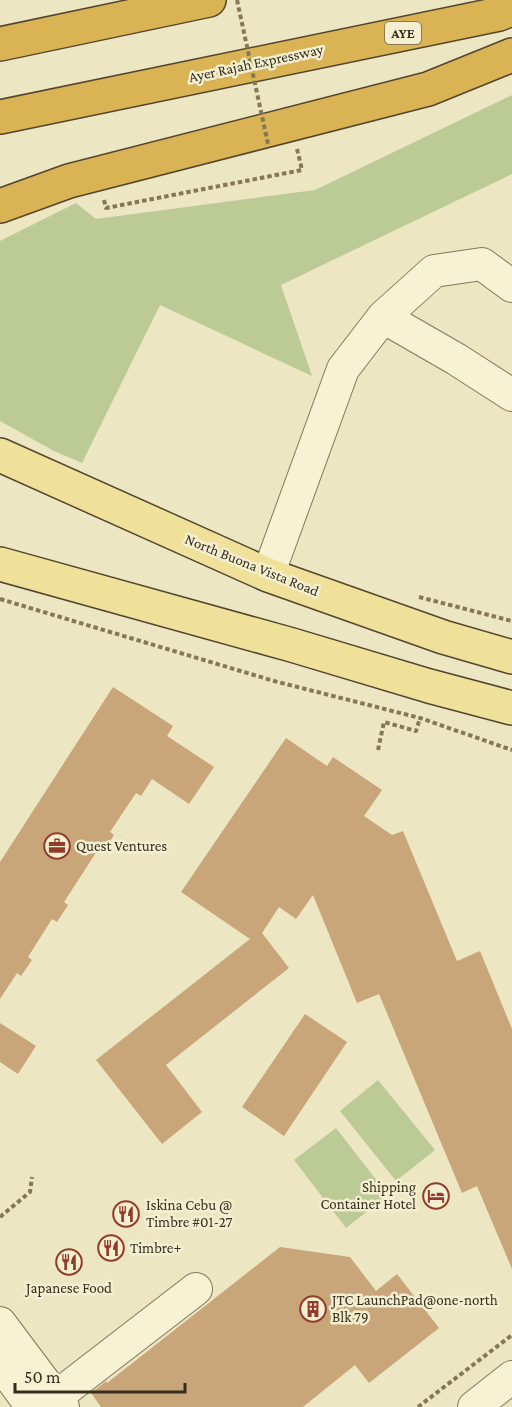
<svg xmlns="http://www.w3.org/2000/svg" width="512" height="1407" font-family="'Crimson Pro',serif">
<style>
.green{fill:#bcca96}
.building{fill:#c9a679}
.lines{fill:none;stroke-linecap:round;stroke-linejoin:round}
.minor-casing{stroke:#85775a;stroke-width:34}
.major-casing{stroke:#53452e;stroke-width:36}
.highway-casing{stroke:#53452e;stroke-width:36}
.path{stroke:#85775a;stroke-width:4;stroke-dasharray:4.5 3;stroke-linecap:butt}
.minor{stroke:#f7f2d4;stroke-width:32}
.major{stroke:#efe19a;stroke-width:33}
.highway{stroke:#d9b354;stroke-width:33}
.path-bridge{stroke:#85775a;stroke-width:4;stroke-dasharray:4.5 3;stroke-linecap:butt}
.labels{text-anchor:middle;stroke-width:5;stroke-linejoin:round;paint-order:stroke}
.shield{fill:#f4efd1;stroke:#6e6753;stroke-width:1.5}
.shield-label{font-size:14px;font-weight:bold;fill:#352d1d}
.street-label{font-size:15px;fill:#352d1d;stroke:#f4efd1}
.poi-label{font-size:15px;fill:#352d1d;stroke:#f4efd1;text-anchor:start}
</style>
<rect width="100%" height="100%" fill="#ece6c2"/>
<path class="green" d="M 512,95 L 512,174 L 281,285 L 312,376 L 160,305 L 82,463 L 54,451 L 0,421 L 0,241 L 76,203 L 96,219 L 315,190 Z
M 378,1080 L 435,1150 L 396,1181 L 340,1111 Z
M 336,1128 L 388,1195 L 346,1228 L 294,1160 Z"/>
<path class="building" d="M 113,687 L 173,726 L 167,736 L 214,767 L 189,804 L 152,779 L 141,796 L 136,793 L 110,832 L 114,835 L 104,851 L 99,848 L 64,902 L 68,905 L 57,922 L 52,919 L 28,957 L 32,960 L 21,976 L 17,973 L 0,999 L 0,862 Z
M 286,738 L 327,766 L 333,757 L 382,790 L 364,816 L 392,835 L 403,831 L 457,961 L 480,951 L 512,1029 L 512,1269 L 477,1186 L 462,1193 L 379,994 L 357,1003 L 313,895 L 296,919 L 279,907 L 262,933 L 289,968 L 166,1065 L 202,1112 L 162,1144 L 96,1060 L 250,939 L 181,892 Z
M 305,1014 L 347,1042 L 284,1136 L 242,1107 Z
M 0,1023 L 36,1046 L 18,1074 L 0,1062 Z
M 280,1247 L 350,1257 L 376,1291 L 397,1274 L 439,1328 L 369,1383 L 355,1365 L 303,1407 L 101,1407 L 91,1393 L 106,1381 L 107,1383 Z"/>
<g class="lines">
<g class="minor-casing">
<path id="minor" d="M 383,317 L 456,359 L 512,395
M 268,575 L 343,369 L 383,317 L 434,271 L 482,264 L 512,286
M 0,1323 L 63,1407
M 0,1363 L 32,1407
M 56,1397 L 196,1289
M 474,1407 L 512,1377"/>
</g>
<g class="major-casing">
<path id="major" d="M 0,455 L 268,575 L 443,637 L 512,657
M 0,564 L 292,645 L 429,686 L 512,708"/>
</g>
<g class="highway-casing">
<path id="highway" d="M 0,44 L 209,0
M 0,117 L 499,14 L 512,9
M 0,206 L 69,181 L 428,89 L 512,55"/>
</g>
<path class="path" d="M 104,200 L 106,208 L 302,170 L 297,149
M 419,597 L 512,621
M 0,599 L 274,681 L 420,718 L 512,750
M 378,750 L 384,722 L 416,731 L 420,718
M 0,1217 L 30,1192 L 32,1177
M 418,1407 L 512,1335"/>
<use href="#minor" class="minor"/>
<use href="#major" class="major"/>
<use href="#highway" class="highway"/>
<path class="path-bridge" d="M 237,0 L 268,144"/>
</g>
<defs>
<g id="office-ring" transform="scale(1.35)"><circle r="9.5" fill="#f4efd1" stroke="#923b2c" stroke-width="1.5"/><path d="M-6-3h4V-5.5h4V-3h4V5H-6ZM-1-4.5V-3h2v-1.5ZM-6 0V1H6V0Z" fill="#923b2c"/></g>
<g id="hotel-ring" transform="scale(1.35)"><circle r="9.5" fill="#f4efd1" stroke="#923b2c" stroke-width="1.5"/><path d="M-6-4.5h1.5V1H6V5H4.5V3h-9V5H-6ZM-4 0a1.8 1.8 0 1 1 3.6 0ZM.5 0V-2.5h3Q6-2.5 6 0Z" fill="#923b2c"/></g>
<g id="restaurant-ring" transform="scale(1.35)"><circle r="9.5" fill="#f4efd1" stroke="#923b2c" stroke-width="1.5"/><path d="M-5-6h1v4h1v-4h1v4h1v-4h1v5L-1.5 .5V6h-2V.5L-5-1ZM5-6V6H3V1.5H1.5Q1.5-4 5-6Z" fill="#923b2c"/></g>
<g id="building-ring" transform="scale(1.35)"><circle r="9.5" fill="#f4efd1" stroke="#923b2c" stroke-width="1.5"/><path d="M-4-6H4V6H1V3H-1V6H-4ZM-2.5-4.3h1.7v1.8h-1.7ZM.8-4.3h1.7v1.8H.8ZM-2.5-1h1.7V.8h-1.7ZM.8-1h1.7V.8H.8Z" fill="#923b2c"/></g>
</defs>
<g fill-rule="evenodd">
<use href="#office-ring" x="57" y="846"/>
<use href="#hotel-ring" x="436" y="1196"/>
<use href="#restaurant-ring" x="126" y="1214"/>
<use href="#restaurant-ring" x="111" y="1248"/>
<use href="#restaurant-ring" x="69" y="1262"/>
<use href="#building-ring" x="313" y="1309"/>
</g>
<g class="labels">
<rect class="shield" x="385" y="22" width="36" height="22" rx="4.5"/>
<g class="shield-label">
<text x="403" y="38">AYE</text>
</g>
<g class="street-label">
<text transform="translate(256 63) rotate(-12)" y="5">Ayer Rajah Expressway</text>
<text transform="translate(252 565) rotate(22)" y="5">North Buona Vista Road</text>
</g>
<g class="poi-label">
<text x="76" y="851">Quest Ventures</text>
<text x="416" y="1192" text-anchor="end">Shipping<tspan x="416" dy="17">Container Hotel</tspan></text>
<text x="146" y="1210">Iskina Cebu @<tspan x="146" dy="17">Timbre #01-27</tspan></text>
<text x="130" y="1253">Timbre+</text>
<text x="69" y="1293" text-anchor="middle">Japanese Food</text>
<text x="332" y="1305">JTC LaunchPad@one-north<tspan x="332" dy="17">Blk 79</tspan></text>
</g>
</g>
<path d="M15 1383v9h170v-9" fill="none" stroke="#352d1d" stroke-width="3"/>
<text x="24" y="1383" font-size="18" fill="#352d1d" stroke="#f4efd1" stroke-width="4.5" paint-order="stroke">50 m</text>
</svg>
